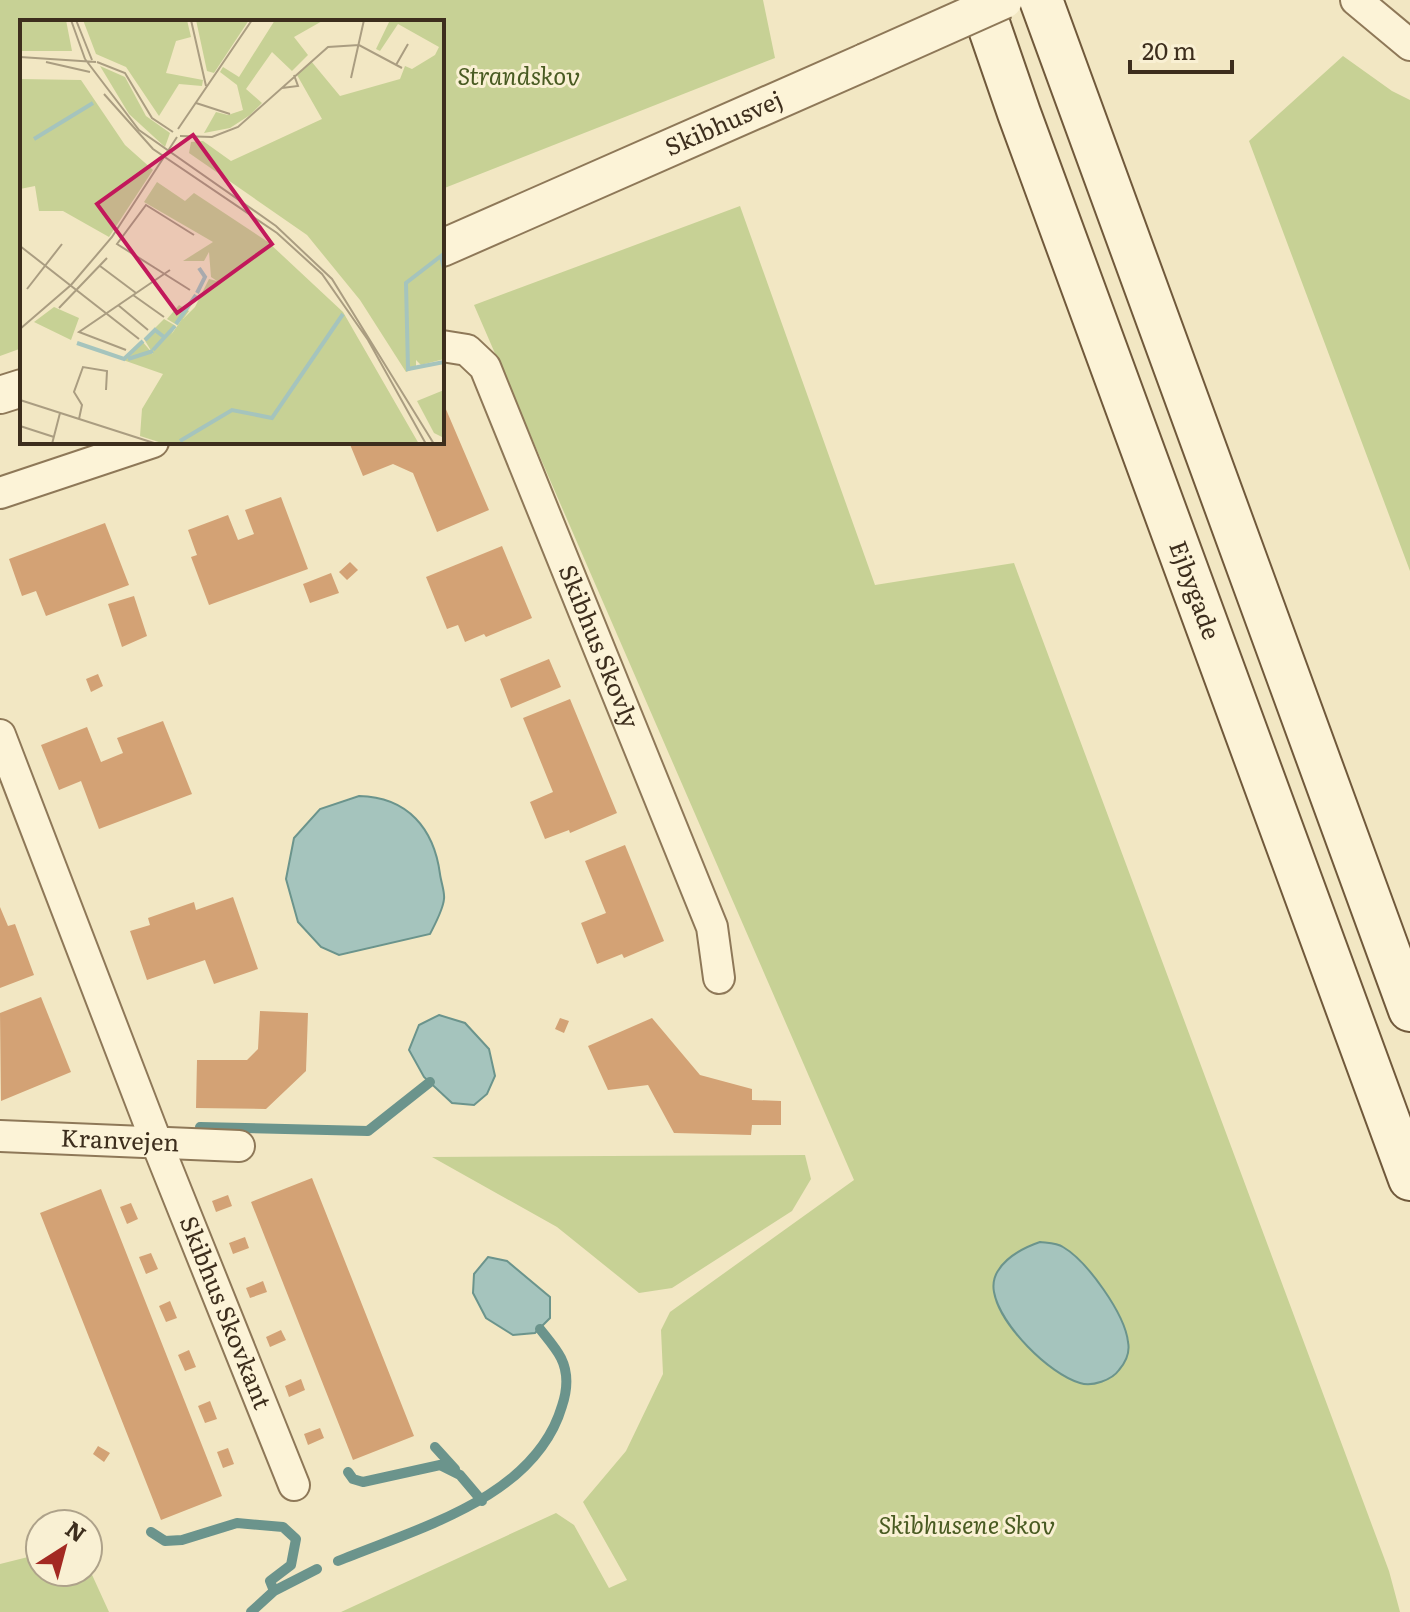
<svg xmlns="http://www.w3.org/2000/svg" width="1410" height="1612" font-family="Literata,serif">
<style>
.green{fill:#c7d195}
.water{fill:#a5c4bd;stroke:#6b948c;stroke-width:2}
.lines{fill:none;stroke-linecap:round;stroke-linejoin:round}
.stream{stroke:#6b948c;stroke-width:10}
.building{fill:#d3a275}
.minor-casing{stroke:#8e7858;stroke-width:34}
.tertiary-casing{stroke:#8e7858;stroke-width:40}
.secondary-casing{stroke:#70593b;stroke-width:46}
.minor{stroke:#fcf3d7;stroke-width:30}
.tertiary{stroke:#fcf3d7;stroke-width:36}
.secondary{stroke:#fcf3d7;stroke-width:42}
.tertiary-bridge-casing{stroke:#8e7858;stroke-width:40;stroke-linecap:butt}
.tertiary-bridge{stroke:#fcf3d7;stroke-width:36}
.labels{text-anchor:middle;stroke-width:6;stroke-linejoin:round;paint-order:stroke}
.park-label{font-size:24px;font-style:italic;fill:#495b22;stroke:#f9f0d3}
.street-label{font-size:24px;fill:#3d2e1d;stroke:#f9f0d3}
.inset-river{fill:none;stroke:#a5c4bd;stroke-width:4}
.inset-road{fill:none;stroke:#aa9d81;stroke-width:2}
.view{fill:#c2185b;fill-opacity:0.15;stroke:#c2185b;stroke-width:4}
.inset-edge{fill:none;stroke:#3d2e1d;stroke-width:4}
</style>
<rect width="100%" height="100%" fill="#f2e7c3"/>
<path class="green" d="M 0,0 L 763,0 L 775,58 L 442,189 L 442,22 L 22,22 L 22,348 L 0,356 Z
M 1343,56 L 1392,91 L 1410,100 L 1410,571 L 1249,141 Z
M 740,206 L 875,585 L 1014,563 L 1389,1571 L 1400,1612 L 341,1612 L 556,1513 L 574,1525 L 609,1588 L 627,1580 L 583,1502 L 626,1451 L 663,1374 L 661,1330 L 670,1312 L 854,1180 L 474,305 Z
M 805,1155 L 811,1179 L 792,1211 L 672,1288 L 639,1293 L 557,1227 L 432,1157 Z
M 40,1554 L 40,1572 L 88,1572 L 88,1566 L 109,1612 L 0,1612 L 0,1564 Z"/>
<path class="water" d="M 359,796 C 408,797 434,829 440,874 C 441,882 445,892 444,899 C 443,910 435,924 430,934 L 339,955 L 321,947 L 298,922 L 286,879 L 294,838 L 320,809 Z
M 439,1015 L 465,1023 L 489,1049 L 495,1076 L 487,1094 L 474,1105 L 452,1103 L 424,1077 L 409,1050 L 419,1025 Z
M 1040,1242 C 1047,1243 1057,1243 1063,1247 C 1087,1261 1125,1314 1128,1342 C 1130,1352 1126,1362 1119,1370 C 1112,1380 1092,1387 1080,1383 C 1049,1374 1000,1325 994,1292 C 989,1266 1019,1249 1040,1242 Z
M 488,1257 L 507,1261 L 550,1297 L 550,1318 L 535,1333 L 513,1335 L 486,1318 L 473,1293 L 474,1274 Z"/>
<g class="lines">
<path class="stream" d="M 200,1127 L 368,1131 L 430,1082
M 435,1447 L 455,1469
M 348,1472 L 353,1479 L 363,1482 L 440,1465 L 460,1475 L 482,1501
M 151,1532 L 165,1541 L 182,1540 L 237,1523 L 283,1527 L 296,1539 L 291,1565 L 270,1581 L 274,1591
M 338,1561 C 418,1528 535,1498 562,1406 C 567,1391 569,1374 561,1358 C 556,1348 547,1338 540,1329
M 251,1612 L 274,1591 L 317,1569"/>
</g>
<path class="building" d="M 442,400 L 489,510 L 437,532 L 413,473 L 393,464 L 363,476 L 349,442 L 442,442 Z
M 281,497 L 308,569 L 209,605 L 191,557 L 197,555 L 188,530 L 228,515 L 238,540 L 254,534 L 245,510 Z
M 105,523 L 129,585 L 46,616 L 36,591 L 22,596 L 9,559 Z
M 502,546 L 532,618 L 486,637 L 484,634 L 465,642 L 458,625 L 447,629 L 426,577 Z
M 350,562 L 358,570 L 347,580 L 339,572 Z
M 331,573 L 339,593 L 310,603 L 303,584 Z
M 134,596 L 147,636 L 122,647 L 108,604 Z
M 549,659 L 561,687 L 511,708 L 500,679 Z
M 98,674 L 103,686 L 91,692 L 86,679 Z
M 570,699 L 617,813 L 570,833 L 569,830 L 545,839 L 530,802 L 553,792 L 523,718 Z
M 163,721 L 192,794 L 99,829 L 81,781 L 59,790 L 41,745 L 87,727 L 101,762 L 123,753 L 117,738 Z
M 625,845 L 664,941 L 624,958 L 622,954 L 597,964 L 581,923 L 606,913 L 585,861 Z
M 233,897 L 258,969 L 214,984 L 205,960 L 147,980 L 130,931 L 150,925 L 148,918 L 194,902 L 196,910 Z
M 0,907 L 8,926 L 15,924 L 34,975 L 0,988 Z
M 41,997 L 71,1072 L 1,1101 L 0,1013 Z
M 260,1011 L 308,1013 L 306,1071 L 266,1109 L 196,1108 L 197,1060 L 247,1060 L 258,1049 Z
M 560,1018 L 569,1021 L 564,1033 L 555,1029 Z
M 652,1018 L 700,1075 L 752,1089 L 752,1100 L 781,1101 L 781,1125 L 752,1125 L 751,1135 L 674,1133 L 648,1085 L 608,1090 L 588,1046 Z
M 312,1178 L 414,1436 L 353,1460 L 251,1202 Z
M 101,1189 L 222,1496 L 161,1520 L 40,1213 Z
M 228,1195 L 232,1206 L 216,1212 L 212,1201 Z
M 131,1203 L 138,1219 L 127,1224 L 120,1207 Z
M 245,1237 L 249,1248 L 233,1254 L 229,1243 Z
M 151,1253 L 158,1269 L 146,1274 L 139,1257 Z
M 263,1281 L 267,1292 L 250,1298 L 246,1288 Z
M 170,1301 L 177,1318 L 166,1322 L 159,1306 Z
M 281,1330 L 286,1340 L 270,1347 L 266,1337 Z
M 189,1350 L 196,1367 L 185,1371 L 178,1355 Z
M 301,1379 L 305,1390 L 289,1397 L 285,1386 Z
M 210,1401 L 217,1419 L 205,1423 L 198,1406 Z
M 320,1428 L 324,1438 L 308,1445 L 304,1434 Z
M 98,1446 L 110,1453 L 104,1462 L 93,1454 Z
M 228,1448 L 234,1464 L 223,1468 L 217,1452 Z"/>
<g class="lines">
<g class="minor-casing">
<g id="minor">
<path d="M 1356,0 L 1410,45"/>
<path id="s1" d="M 442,346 L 467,350 L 485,367 L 712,927 L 719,978"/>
<path d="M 0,493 L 153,442"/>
<path id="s2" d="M 0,735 L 156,1141 L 294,1485"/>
<path id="s3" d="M 0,1136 L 239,1146"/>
</g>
</g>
<g class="tertiary-casing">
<g id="tertiary">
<path id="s4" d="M 442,248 L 865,62"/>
<path d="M 0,395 L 22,388"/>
</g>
</g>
<g class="secondary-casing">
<g id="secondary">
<path id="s5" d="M 980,0 L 1019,113 L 1410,1179"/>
<path d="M 1041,0 L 1410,1010"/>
</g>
</g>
<use href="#minor" class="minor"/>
<use href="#tertiary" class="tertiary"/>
<use href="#secondary" class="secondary"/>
<g class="tertiary-bridge-casing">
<path id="tertiary-bridge" d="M 865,62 L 1004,0"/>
</g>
<use href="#tertiary-bridge" class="tertiary-bridge"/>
</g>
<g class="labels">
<g class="park-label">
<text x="519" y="85">Strandskov</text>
<text x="967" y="1534">Skibhusene Skov</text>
</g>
<g class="street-label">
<text dy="8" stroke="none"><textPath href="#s4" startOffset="308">Skibhusvej</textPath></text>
<text dy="8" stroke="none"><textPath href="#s5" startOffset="628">Ejbygade</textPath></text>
<text dy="8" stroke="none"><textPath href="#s1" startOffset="352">Skibhus Skovly</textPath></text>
<text dy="8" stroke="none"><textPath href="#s3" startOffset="120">Kranvejen</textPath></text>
<text dy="8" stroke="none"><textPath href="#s2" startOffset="620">Skibhus Skovkant</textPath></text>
</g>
</g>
<g transform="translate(20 20)">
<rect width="424" height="424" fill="#f2e7c3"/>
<path d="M 0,0 L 46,0 L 52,31 L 0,31 ZM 63,0 L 167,0 L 171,17 L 156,21 L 146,53 L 183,60 L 182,66 L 159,64 L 139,96 L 106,47 L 76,34 ZM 176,0 L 229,0 L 194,53 L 187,51 ZM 255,0 L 304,0 L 274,17 L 288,35 L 272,51 L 252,32 L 226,69 L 242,83 L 230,95 L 210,108 L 184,113 L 196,92 L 208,95 L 223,90 L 217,65 L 200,52 L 203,47 L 219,57 ZM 370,0 L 424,0 L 424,339 L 401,345 L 396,340 L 396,348 L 386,352 L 340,280 L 287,215 L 169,133 L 171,122 L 183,121 L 211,141 L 302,99 L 277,55 L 291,41 L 320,76 L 380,59 L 385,46 L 392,49 L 415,35 L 419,27 L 378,4 L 360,31 L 356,29 ZM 80,46 L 105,57 L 126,96 L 150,113 L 145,127 L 109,94 ZM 0,59 L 61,60 L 105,125 L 133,150 L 89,217 L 43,191 L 19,191 L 15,166 L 0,169 ZM 137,162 L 165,181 L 174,173 L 248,222 L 323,292 L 399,424 L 145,424 L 120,416 L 122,389 L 143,354 L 103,340 L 122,321 L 133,334 L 124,319 L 144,299 L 156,306 L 151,315 L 162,299 L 157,305 L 147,299 L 159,285 L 169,291 L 163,299 L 175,287 L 189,259 L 197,261 L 191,257 L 189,232 L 184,241 L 163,241 L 193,222 L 124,182 ZM 34,287 L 59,298 L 51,320 L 14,302 ZM 424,370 L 424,416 L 422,417 L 414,413 L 397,381 Z" fill="#c7d195"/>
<path class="inset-river" d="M 14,119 L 73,83M 424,249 L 421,236 L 386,263 L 388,349 L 424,342M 177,273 L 185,257 L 179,248M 156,304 L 176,275M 125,320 L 135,310 L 144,317M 57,323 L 104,339 L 123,321M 133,330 L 155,306M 108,339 L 133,331M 160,421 L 212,390 L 252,398 L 323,294"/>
<path class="inset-road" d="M 51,0 L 65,39M 56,0 L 72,40M 171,0 L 186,66M 0,37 L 76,42M 65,39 L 119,110 L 256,206 L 312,259 L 414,424M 26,42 L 70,52M 77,42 L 105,53 L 132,98 L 153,112M 376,45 L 388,24M 331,58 L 344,0M 262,68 L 278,66 L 274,55M 84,74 L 133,129 L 257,213 L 302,254 L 348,320 L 406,424M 176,83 L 210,94M 158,109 L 232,0M 160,116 L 192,117 L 218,107 L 308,27 L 339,25 L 382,48M 0,226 L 119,319M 80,246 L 116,273M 7,269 L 42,224M 170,270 L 97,224 L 126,185 L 174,215M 113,275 L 144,297M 98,285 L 128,310M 39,288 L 87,238M 0,309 L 51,265 L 92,217 L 157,117M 106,330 L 59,312 L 150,250M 0,380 L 137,424M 59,399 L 62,385 L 54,372 L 63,347 L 87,351 L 86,370M 0,406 L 34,417M 32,424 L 40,393"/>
<path class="view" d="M 173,115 L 252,224 L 157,293 L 77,184 Z"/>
<rect width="424" height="424" class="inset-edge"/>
</g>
<g transform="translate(64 1548) rotate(36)"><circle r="38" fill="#f9f0d3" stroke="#aea28a" stroke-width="2"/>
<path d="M0-6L14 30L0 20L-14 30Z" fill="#a32922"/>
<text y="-12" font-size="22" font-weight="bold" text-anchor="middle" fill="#3d2e1d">N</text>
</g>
<path d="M1130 60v12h102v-12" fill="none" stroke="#3d2e1d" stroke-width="4"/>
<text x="1142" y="60" font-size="24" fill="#3d2e1d" stroke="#f9f0d3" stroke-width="6" paint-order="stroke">20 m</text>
</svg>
